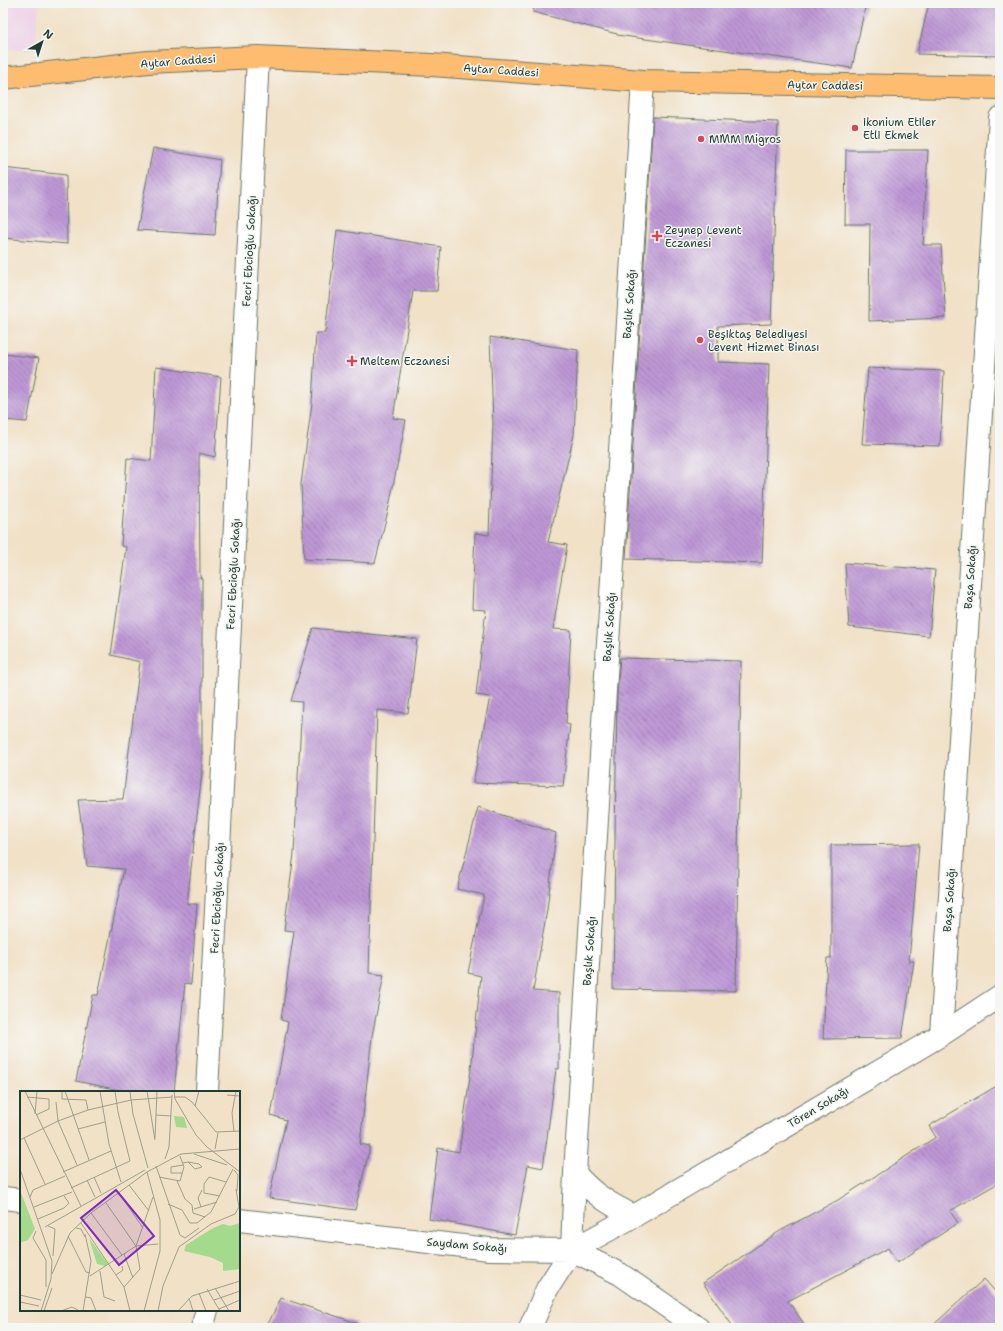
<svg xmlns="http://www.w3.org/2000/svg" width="1003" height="1331" font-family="'Shantell Sans',sans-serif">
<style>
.built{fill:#eed0e8}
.building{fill:url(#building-back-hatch)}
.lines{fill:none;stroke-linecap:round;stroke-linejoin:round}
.minor-casing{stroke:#687667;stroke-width:24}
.primary-casing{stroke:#687667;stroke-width:24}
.minor{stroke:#fff;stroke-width:22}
.primary{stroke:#fdbc6f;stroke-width:22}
.poi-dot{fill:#d1495b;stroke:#f6f6f2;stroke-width:1.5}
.labels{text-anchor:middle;stroke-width:3;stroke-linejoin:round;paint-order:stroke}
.street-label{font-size:11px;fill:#1f3d34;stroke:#f6f6f2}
.poi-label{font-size:11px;fill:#1f3d34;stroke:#f6f6f2;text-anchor:start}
.inset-road{fill:none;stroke:#9d9f8c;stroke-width:1}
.view{fill:#7b2cbf;fill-opacity:0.15;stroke:#7b2cbf;stroke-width:2}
.inset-edge{fill:none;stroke:#1f3d34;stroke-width:2}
</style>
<defs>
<pattern id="building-back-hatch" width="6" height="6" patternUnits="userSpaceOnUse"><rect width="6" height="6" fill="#bd97d5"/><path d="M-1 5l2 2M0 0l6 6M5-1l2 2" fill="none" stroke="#997cae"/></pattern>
</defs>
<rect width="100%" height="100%" fill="#f6f6f2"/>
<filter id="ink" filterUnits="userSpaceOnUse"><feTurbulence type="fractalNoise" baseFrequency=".025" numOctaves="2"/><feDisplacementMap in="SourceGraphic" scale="8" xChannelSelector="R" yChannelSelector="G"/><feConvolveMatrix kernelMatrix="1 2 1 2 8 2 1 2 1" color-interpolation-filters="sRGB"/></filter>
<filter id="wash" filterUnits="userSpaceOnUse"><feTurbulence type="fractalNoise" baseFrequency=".012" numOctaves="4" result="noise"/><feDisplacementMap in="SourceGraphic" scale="16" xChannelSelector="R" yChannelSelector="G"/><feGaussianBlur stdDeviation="0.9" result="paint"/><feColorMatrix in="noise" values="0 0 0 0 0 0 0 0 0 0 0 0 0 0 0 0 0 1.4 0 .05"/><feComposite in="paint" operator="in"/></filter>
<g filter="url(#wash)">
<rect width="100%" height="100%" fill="#f1e1c7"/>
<path class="built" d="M 3,3 L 39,3 L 35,50 L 3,50 Z"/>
<g id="blocks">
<path class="building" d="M 534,3 L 866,3 L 852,68 L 617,35 L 617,34 L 533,12 Z
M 929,3 L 1000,3 L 1000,56 L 917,54 Z
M 653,117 L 778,122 L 771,324 L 718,326 L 718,362 L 769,364 L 762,563 L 626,559 Z
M 153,148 L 220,160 L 215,235 L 137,230 Z
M 846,150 L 928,150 L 923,245 L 941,245 L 946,318 L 869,321 L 870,224 L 845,224 Z
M 3,168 L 66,175 L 67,244 L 3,238 Z
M 337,230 L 441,247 L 437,291 L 413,291 L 393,418 L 406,420 L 389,507 L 375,563 L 304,559 L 301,484 L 312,403 L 316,333 L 325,333 Z
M 490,337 L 578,350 L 574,435 L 548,542 L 567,545 L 553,629 L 571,630 L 566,724 L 570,725 L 563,786 L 473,783 L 490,697 L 476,695 L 486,610 L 472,609 L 475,533 L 489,535 L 493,424 Z
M 3,354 L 39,358 L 27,422 L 3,420 Z
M 156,367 L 221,377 L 215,457 L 199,453 L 200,578 L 202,578 L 202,772 L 187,904 L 197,904 L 191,984 L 185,983 L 174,1092 L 128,1092 L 76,1081 L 93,995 L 98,995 L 124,869 L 87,866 L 78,800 L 123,799 L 140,662 L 111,655 L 126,547 L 121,546 L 127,458 L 151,461 Z
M 868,368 L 944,371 L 940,446 L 862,444 Z
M 845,563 L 935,570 L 929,636 L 849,627 Z
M 313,628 L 417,639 L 408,713 L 377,710 L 369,973 L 384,975 L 372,1036 L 360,1144 L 370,1146 L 355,1210 L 269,1198 L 286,1120 L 271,1115 L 288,1022 L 281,1020 L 294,931 L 284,930 L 294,854 L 302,702 L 291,701 Z
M 620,658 L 741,661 L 736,991 L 613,989 L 617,693 Z
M 478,807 L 556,833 L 547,910 L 533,991 L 559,993 L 559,1069 L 556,1069 L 543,1168 L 528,1165 L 515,1235 L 429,1219 L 438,1148 L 459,1152 L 471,1070 L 481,976 L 468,973 L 484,895 L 457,889 Z
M 919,844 L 909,961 L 914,961 L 902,1038 L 823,1039 L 827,958 L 831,958 L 831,845 Z
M 1000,1084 L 1000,1182 L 950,1211 L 958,1223 L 897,1263 L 888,1248 L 788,1301 L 807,1328 L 734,1328 L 703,1283 L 780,1231 L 838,1200 L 936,1137 L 929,1126 Z
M 984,1279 L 1000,1297 L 1000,1328 L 930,1328 Z
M 281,1298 L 357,1323 L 356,1328 L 266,1328 Z"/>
</g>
</g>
<g filter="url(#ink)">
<use href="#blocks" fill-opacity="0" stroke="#687667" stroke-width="1"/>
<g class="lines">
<g class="minor-casing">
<path id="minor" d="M 941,1035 L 1000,118
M 207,1092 L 258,57
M 575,1173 C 591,1193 611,1205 634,1216
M 3,1198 L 21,1200
M 239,1220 L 489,1249 L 572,1250 L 620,1274 L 698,1328
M 572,1250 L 634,1216 L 941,1035 L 1000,996
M 202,1328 L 207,1310
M 530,1328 L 547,1289 L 572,1250 L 575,1173 L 643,81"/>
</g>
<g class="primary-casing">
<path id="primary" d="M 3,78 L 148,62 L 258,57 L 432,65 L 643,81 L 1000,88"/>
</g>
<use href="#minor" class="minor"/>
<use href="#primary" class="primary"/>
</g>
</g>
<g class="poi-dot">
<circle cx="855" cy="128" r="4"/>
<circle cx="701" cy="139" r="4"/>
<path d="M655 230h4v4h4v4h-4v4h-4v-4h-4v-4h4z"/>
<circle cx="700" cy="340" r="4"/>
<path d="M350 355h4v4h4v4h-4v4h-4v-4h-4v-4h4z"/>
</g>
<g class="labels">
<g class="street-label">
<text transform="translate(178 61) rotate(-4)" y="4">Aytar Caddesi</text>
<text transform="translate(501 70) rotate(4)" y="4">Aytar Caddesi</text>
<text transform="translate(825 85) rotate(1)" y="4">Aytar Caddesi</text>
<text transform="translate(249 251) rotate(-87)" y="4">Fecri Ebcioğlu Sokağı</text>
<text transform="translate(629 304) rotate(-86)" y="4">Başlık Sokağı</text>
<text transform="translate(233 574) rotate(-87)" y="4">Fecri Ebcioğlu Sokağı</text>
<text transform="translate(970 577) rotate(-86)" y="4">Başa Sokağı</text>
<text transform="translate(609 627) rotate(-86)" y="4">Başlık Sokağı</text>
<text transform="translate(217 898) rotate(-87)" y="4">Fecri Ebcioğlu Sokağı</text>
<text transform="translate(949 900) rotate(-86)" y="4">Başa Sokağı</text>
<text transform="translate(589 951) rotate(-86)" y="4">Başlık Sokağı</text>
<text transform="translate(818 1107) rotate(-31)" y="4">Tören Sokağı</text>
<text transform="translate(467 1245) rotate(5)" y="4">Saydam Sokağı</text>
</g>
<g class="poi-label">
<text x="863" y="126">ikonium Etiler<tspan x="863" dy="13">Etli Ekmek</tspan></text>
<text x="709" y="143">MMM Migros</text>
<text x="665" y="234">Zeynep Levent<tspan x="665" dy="13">Eczanesi</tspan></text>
<text x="708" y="338">Beşiktaş Belediyesi<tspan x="708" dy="13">Levent Hizmet Binası</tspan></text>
<text x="360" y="365">Meltem Eczanesi</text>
</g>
</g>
<g transform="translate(20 1091)">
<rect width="220" height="220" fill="#f1e1c7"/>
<path d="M 0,99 L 15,138 L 8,149 L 2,151 L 0,151 ZM 220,132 L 220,178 L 203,180 L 203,172 L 190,166 L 164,160 L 166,154 L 193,137 L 203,133 L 210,135 Z" fill="#a4da8b"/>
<path d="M 154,25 L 164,26 L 167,37 L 156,36 ZM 69,147 L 88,173 L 85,175 L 77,173 Z" fill="#a4da8b"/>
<path class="inset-road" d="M 5,0 L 61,115M 42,0 L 42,8 L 66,9 L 68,19M 45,0 L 69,69M 80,0 L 89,53 L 101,91M 127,0 L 135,49M 154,0 L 155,8 L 176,44 L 187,56 L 220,81M 110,1 L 113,23 L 128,77M 207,4 L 220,5M 7,6 L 29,8 L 29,18 L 16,24M 154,6 L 165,6 L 172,11 L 196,41 L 220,40M 36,11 L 38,30 L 57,74M 175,15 L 179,0M 15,23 L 17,0M 136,24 L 151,25M 58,38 L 85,31M 214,41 L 212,22 L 216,0M 4,47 L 25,93M 135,47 L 137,0M 0,49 L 38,30 L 68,19 L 111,9 L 152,6M 195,58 L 198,42M 174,63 L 207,74M 145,68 L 149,56 L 152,4M 163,72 L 168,71 L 179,73 L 182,76 L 175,78 L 168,71M 163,74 L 151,76 L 151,82 L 163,82M 136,75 L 160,144 L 165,147 L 179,137M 0,78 L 32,170 L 31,188 L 21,220M 214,79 L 218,84 L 217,100M 43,81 L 91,60M 74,86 L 81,102M 139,86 L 160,90 L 164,76 L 160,65M 67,89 L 75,106M 157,90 L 165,108 L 172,114 L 173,122 L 185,126M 109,94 L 129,120M 51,97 L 110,70 L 98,21 L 95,0M 99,102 L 123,137M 200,105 L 184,102 L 184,93 L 189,86 L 206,91M 10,106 L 13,99 L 45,85M 86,112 L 116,155 L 120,178 L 104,196M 148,113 L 162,119 L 170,132 L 177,132 L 191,121 L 213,78M 14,116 L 52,101M 181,116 L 178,107 L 182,99M 174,118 L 197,111M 71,122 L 102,164M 18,128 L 44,117 L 49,112 L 44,105M 61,132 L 104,196 L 110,220M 28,135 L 35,138 L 33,165M 25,136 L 125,79M 56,137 L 61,138 L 65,146M 16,140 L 13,147 L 26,169 L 26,196M 48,145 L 66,181 L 70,182M 116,155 L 133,106M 104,163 L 113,187M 80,180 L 84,206 L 95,210M 32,183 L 50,142 L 71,122 L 127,81 L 161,63 L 220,58M 96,184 L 103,179 L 102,175M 70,185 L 116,155 L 138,153M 195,197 L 209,220M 187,198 L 200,220M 179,202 L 186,220M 0,204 L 21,209M 66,206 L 71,207 L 76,220M 169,207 L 173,220M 194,209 L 220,200M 0,211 L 19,215M 199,218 L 220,209M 24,220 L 32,197M 41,220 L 52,216 L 58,219M 63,220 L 71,170 L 65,143M 124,220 L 140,160 L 140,129 L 127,81M 138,220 L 143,195 L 159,156 L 191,133 L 215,123 L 219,116 L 216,98M 158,220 L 172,205 L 220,190"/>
<path class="view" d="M 96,99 L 134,145 L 99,174 L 61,127 Z"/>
<rect width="220" height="220" class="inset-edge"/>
</g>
<rect width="1003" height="1331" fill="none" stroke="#f6f6f2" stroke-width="16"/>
<g transform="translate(42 42) rotate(39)" stroke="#f6f6f2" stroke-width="3" paint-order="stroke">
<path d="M0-3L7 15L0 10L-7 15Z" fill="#1f3d34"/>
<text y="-6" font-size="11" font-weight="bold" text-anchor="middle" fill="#1f3d34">N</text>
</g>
</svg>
